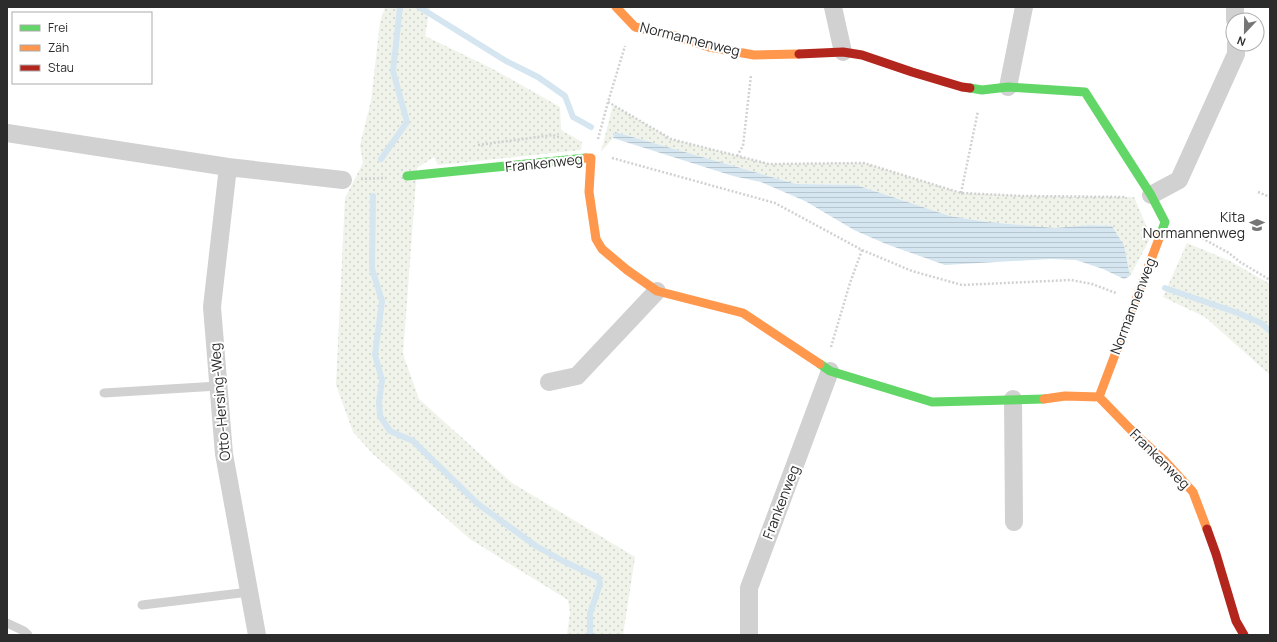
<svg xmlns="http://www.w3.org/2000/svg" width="1277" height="642" font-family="Manrope,sans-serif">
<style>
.green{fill:url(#green-dots)}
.water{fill:url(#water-rules)}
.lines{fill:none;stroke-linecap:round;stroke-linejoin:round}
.stream{stroke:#d5e6f1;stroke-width:6}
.path{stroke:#d1d1d1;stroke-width:2.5;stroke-dasharray:2 2;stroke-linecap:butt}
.lane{stroke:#d1d1d1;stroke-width:9}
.street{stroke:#d1d1d1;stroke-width:18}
.fast{stroke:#63d668;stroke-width:9}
.slow{stroke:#ff974d;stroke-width:9}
.jam{stroke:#b3261e;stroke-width:9}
.labels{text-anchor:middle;stroke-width:4;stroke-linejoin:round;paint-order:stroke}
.street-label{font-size:14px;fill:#2c2c2c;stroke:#fff}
.poi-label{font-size:14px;fill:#2c2c2c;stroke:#fff;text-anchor:end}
</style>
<defs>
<pattern id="green-dots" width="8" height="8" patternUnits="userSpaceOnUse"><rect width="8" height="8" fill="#eff3ea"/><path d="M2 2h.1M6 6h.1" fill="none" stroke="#cdd0c9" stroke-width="1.8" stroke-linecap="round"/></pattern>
<pattern id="water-rules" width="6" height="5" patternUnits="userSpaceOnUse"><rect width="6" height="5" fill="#d5e6f1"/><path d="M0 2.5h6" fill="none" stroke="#b7c5cf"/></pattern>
</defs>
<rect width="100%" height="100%" fill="#fff"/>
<path class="green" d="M 385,7 L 430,7 L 425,36 L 491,68 L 560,107 L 561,130 L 582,142 L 581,150 L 438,165 L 434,157 L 417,168 L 403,354 L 419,399 L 512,483 L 635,557 L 623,635 L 567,635 L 570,612 L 568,600 L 470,539 L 374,455 L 353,432 L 336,385 L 345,198 L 363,163 L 360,145 L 371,101 L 380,22 Z
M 613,105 L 671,139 L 769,164 L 864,163 L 961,193 L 1024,196 L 1134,197 L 1151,237 L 1130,276 L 1124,245 L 1112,226 L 1090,225 L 1055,228 L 987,222 L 950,216 L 856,185 L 796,184 L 615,132 L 613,138 L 601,152 Z
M 1187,243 L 1230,261 L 1270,284 L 1270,375 L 1205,317 L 1163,297 Z"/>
<path class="water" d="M 615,132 L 796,184 L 856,185 L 950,216 L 987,222 L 1055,228 L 1090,225 L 1112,226 L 1124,245 L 1130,276 L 1124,279 L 1103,269 L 1076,260 L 1050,259 L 945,265 L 886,244 L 854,230 L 805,201 L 761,182 L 733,176 L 613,138 Z"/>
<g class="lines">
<path class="stream" d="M 419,7 L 506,61 L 538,77 L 565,96 L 573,117 L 591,127
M 381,159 L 407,122 L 393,71 L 400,7
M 373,196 L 372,269 L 382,301 L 375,355 L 382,380 L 379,402 L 380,416 L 390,431 L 413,441 L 478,504 L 536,546 L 561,560 L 599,578 L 600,584 L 590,614 L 590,635
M 1165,288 L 1238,313 L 1261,323 L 1270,331"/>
<path class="path" d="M 608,102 L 671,139 L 769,164 L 864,163 L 961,193 L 1024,196 L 1126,197
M 598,139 L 608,102 L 625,46
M 478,145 L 553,135 L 561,138
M 737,156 L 743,146 L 751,75
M 612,158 L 775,203 L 862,250 L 912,271 L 962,285 L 1071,280 L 1092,284 L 1116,293
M 361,179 L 386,178
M 1258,192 L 1270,197
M 961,193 L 978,111
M 1184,230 L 1198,236 L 1229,253 L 1240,262 L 1270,280
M 831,347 L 850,283 L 862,250"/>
<path class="lane" d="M 104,393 L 218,386
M 142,605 L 249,592
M 7,623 L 24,631 L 28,635"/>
<path class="street" d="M 833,7 L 843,52
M 1235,7 L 1235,20
M 1008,87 L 1024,7
M 7,133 L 228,167 L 212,307 L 224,454 L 257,635
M 228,167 L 343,180
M 1151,195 L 1179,180 L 1236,54 L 1236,44
M 549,382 L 577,376 L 657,291
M 1013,399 L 1014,522
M 749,635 L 749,588 L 830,371"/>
<path class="fast" d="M 970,88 L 982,90 L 1008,87 L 1085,92 L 1151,195 L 1165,222 L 1160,236
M 407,176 L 586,158
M 820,364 L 830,371 L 932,402 L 1044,399"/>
<path class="slow" d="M 616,7 L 635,27 L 676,36 L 709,47 L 754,55 L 799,54
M 586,158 L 591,158 L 589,192 L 596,239 L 602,249 L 627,270 L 657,291 L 743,313 L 820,364
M 1099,397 L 1160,236
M 1044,399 L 1065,396 L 1099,397 L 1134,433 L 1164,460 L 1193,492 L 1207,529"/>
<path class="jam" d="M 799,54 L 843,52 L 862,55 L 912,72 L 962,87 L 970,88
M 1207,529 L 1216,554 L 1236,621 L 1244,635"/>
</g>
<defs>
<g id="school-bare" transform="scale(1.2)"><path d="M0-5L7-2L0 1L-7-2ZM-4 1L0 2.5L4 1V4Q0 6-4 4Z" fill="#767676" stroke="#fff" stroke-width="2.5" paint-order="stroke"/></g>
</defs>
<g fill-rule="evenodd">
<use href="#school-bare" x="1257" y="225"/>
</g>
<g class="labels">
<g class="street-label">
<text transform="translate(690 39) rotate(14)" y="5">Normannenweg</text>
<text transform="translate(544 163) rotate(-6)" y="5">Frankenweg</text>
<text transform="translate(1133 306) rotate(-69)" y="5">Normannenweg</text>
<text transform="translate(220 402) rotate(-95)" y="5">Otto-Hersing-Weg</text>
<text transform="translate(1160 459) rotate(45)" y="5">Frankenweg</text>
<text transform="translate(781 502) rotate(-69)" y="5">Frankenweg</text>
</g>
<g class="poi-label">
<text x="1245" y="222">Kita<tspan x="1245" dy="16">Normannenweg</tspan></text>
</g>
</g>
<rect width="1277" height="642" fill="none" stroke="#2c2c2c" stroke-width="16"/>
<rect x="12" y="12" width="140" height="72" fill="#ffffff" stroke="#ababab"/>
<rect x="20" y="25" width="20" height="6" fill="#63d668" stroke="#ababab"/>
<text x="48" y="32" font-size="12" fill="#2c2c2c">Frei</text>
<rect x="20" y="45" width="20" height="6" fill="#ff974d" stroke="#ababab"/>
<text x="48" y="52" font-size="12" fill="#2c2c2c">Zäh</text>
<rect x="20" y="65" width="20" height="6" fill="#b3261e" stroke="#ababab"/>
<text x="48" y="72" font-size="12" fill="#2c2c2c">Stau</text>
<g transform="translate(1245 32) rotate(202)"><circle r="19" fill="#ffffff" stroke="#ababab"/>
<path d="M0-3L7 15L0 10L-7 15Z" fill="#767676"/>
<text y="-6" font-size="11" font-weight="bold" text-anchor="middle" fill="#2c2c2c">N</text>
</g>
</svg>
